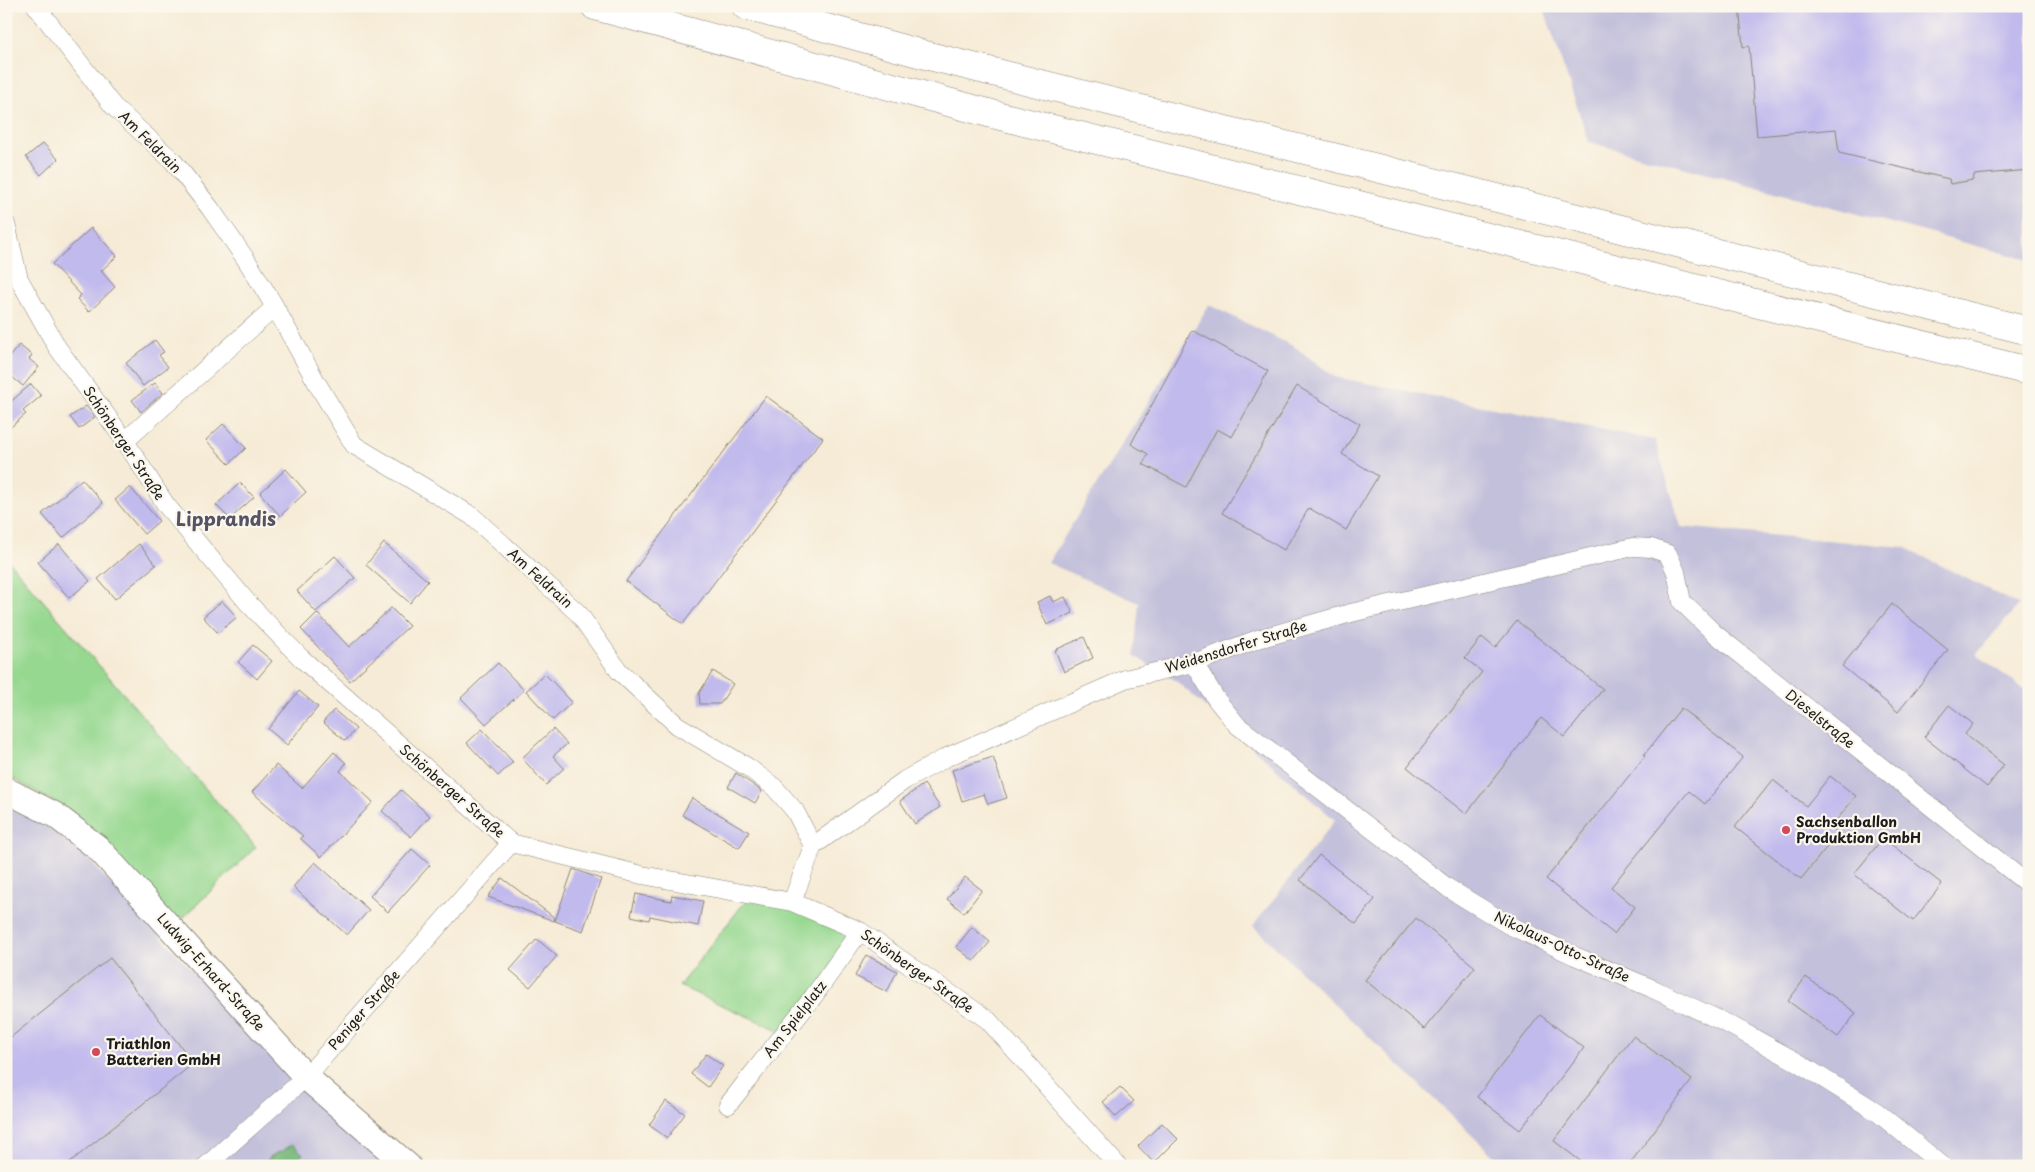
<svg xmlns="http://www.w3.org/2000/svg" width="2035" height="1172" font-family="'Playpen Sans',sans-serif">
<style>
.industrial{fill:#c3c0db}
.green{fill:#96d890;stroke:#597a56}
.forest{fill:#78b87a;stroke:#4a6a4b}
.building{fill:#c1baed}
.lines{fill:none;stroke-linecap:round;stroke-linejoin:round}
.street-casing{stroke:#898479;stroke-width:19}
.secondary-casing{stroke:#898479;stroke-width:27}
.highway-casing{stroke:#898479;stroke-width:29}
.street{stroke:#fff;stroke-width:18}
.secondary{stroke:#fff;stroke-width:25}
.highway{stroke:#fff;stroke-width:28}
.poi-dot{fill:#d1495b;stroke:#fbf7ec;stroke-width:2}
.labels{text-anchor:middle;stroke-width:4.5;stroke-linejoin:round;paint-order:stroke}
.street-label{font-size:14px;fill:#1c1c1c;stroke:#fbf7ec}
.poi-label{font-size:14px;font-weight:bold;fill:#1c1c1c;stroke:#fbf7ec;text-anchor:start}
.district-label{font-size:19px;font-weight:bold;fill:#565365;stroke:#fbf7ec}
</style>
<rect width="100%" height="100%" fill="#fbf7ec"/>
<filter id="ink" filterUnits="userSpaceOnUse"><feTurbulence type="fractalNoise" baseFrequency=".02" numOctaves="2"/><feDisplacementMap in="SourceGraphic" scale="10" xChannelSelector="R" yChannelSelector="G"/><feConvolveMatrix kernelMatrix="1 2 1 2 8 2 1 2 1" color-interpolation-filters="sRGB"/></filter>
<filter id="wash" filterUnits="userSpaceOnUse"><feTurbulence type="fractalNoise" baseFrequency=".0096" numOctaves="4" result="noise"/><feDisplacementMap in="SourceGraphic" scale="20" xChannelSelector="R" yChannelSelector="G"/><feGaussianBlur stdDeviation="1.12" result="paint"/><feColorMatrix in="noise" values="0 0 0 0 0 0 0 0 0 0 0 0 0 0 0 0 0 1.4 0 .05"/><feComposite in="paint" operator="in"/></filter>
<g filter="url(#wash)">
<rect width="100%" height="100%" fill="#f6ebd6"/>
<path class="industrial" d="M 1543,6 L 2029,6 L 2029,260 L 1589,142 Z
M 1209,305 L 1295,347 L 1335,377 L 1655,440 L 1681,527 L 1904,547 L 2019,605 L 1976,654 L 2029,693 L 2029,1166 L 1504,1166 L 1253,926 L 1335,820 L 1175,680 L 1134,656 L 1139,603 L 1048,563 Z
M 6,806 L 50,828 L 86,857 L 285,1069 L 387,1166 L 6,1166 Z"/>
<path class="green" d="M 6,558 L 256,847 L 181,920 L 204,944 L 199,947 L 77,815 L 6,775 Z
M 751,894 L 860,931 L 785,1033 L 679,986 Z"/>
<path class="forest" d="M 292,1144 L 303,1154 L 292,1165 L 260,1166 C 266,1163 268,1158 273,1155 C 281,1151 286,1150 292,1144 Z"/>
<g id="blocks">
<path class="building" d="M 1739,6 L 2029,6 L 2029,170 L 1974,175 L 1973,180 L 1950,184 L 1949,179 L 1839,153 L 1836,129 L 1757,136 L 1749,46 L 1743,47 Z
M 43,143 L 58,159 L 41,175 L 26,157 Z
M 91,228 L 117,256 L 101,271 L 115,287 L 89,312 L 77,299 L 81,295 L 52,264 Z
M 1192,330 L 1268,371 L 1232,437 L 1217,429 L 1186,487 L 1143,464 L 1148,454 L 1131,444 Z
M 155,340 L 164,352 L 159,355 L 168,367 L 143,386 L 126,363 Z
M 19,345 L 32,355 L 29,359 L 39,367 L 23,386 L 6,372 L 6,361 Z
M 155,383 L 163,393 L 141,412 L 132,400 Z
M 31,384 L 41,396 L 23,411 L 26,414 L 6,431 L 6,406 Z
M 1297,386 L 1360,424 L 1342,454 L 1378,476 L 1346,530 L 1309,508 L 1284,550 L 1222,513 Z
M 766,396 L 823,438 L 683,624 L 626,581 Z
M 86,406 L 95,417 L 79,429 L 70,417 Z
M 223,424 L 246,448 L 229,464 L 206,440 Z
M 286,469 L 306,492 L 280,516 L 260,493 Z
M 82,479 L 103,503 L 63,538 L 42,514 Z
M 240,483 L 254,497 L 230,519 L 216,505 Z
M 130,487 L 159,521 L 144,534 L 115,500 Z
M 384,543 L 428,581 L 410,603 L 366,565 Z
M 59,544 L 90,581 L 69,598 L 38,562 Z
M 139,544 L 156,565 L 115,599 L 98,579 Z
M 335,556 L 355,578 L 316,612 L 297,591 Z
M 1050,596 L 1053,602 L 1065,597 L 1073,613 L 1047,625 L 1037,602 Z
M 222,601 L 237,617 L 218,633 L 203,617 Z
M 1892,604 L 1948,650 L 1898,712 L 1842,666 Z
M 391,608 L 409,626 L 350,681 L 301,629 L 317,613 L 349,647 Z
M 1517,621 L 1603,689 L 1565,737 L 1541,718 L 1466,814 L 1407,767 L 1482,672 L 1465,658 L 1482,637 L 1495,648 Z
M 1084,637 L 1093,658 L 1064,672 L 1055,650 Z
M 253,645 L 272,661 L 257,679 L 238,662 Z
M 498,663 L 524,690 L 486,724 L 461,698 Z
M 713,671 L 733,684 L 720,704 L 700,704 L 699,693 Z
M 545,674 L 572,702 L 553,720 L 526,691 Z
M 299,691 L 318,707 L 287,745 L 268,729 Z
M 1949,705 L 1973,724 L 1965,734 L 2004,765 L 1987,787 L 1924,737 Z
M 1681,708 L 1743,757 L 1705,804 L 1689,791 L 1611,887 L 1635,907 L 1614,934 L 1546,879 L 1645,756 L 1644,755 Z
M 334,710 L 356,729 L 345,741 L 323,722 Z
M 482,729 L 513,762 L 498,776 L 467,743 Z
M 553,729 L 567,744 L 553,756 L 564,768 L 546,785 L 522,758 Z
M 334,752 L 346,763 L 340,771 L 373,802 L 321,857 L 300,838 L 303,836 L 252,792 L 276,765 L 302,788 Z
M 993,757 L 1007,798 L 988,804 L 984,794 L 962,801 L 952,770 Z
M 736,773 L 762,791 L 755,803 L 728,787 Z
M 1830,776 L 1856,796 L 1831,827 L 1838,833 L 1801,879 L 1735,827 L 1773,780 L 1806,806 Z
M 924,784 L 940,807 L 915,824 L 900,801 Z
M 401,790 L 430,816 L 411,837 L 382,811 Z
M 692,798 L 749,832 L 739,848 L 682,815 Z
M 1883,838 L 1942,884 L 1913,921 L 1854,874 Z
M 412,849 L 430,865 L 388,912 L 370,896 Z
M 1319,855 L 1375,899 L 1356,924 L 1300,880 Z
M 315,862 L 369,910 L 347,935 L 293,887 Z
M 573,869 L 601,879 L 583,931 L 555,921 Z
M 965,877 L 982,890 L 964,913 L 947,899 Z
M 502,878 L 555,918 L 554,921 L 488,897 Z
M 636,894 L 671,901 L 672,895 L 703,901 L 698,926 L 650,916 L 649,920 L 631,916 Z
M 1416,918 L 1475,967 L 1424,1029 L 1365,980 Z
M 972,927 L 990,942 L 974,961 L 956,947 Z
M 537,939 L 557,956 L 530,987 L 510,970 Z
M 866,955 L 897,971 L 887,992 L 855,976 Z
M 110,958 L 194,1063 L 65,1166 L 6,1166 L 6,1041 Z
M 1806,977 L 1856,1013 L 1838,1037 L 1788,1001 Z
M 1540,1015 L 1584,1048 L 1520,1130 L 1477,1097 Z
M 1633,1036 L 1692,1080 L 1628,1166 L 1587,1166 L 1554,1141 Z
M 706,1054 L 723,1066 L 708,1087 L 691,1074 Z
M 1120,1087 L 1134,1101 L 1116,1117 L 1103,1102 Z
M 666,1101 L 685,1114 L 667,1138 L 649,1125 Z
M 1162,1123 L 1178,1139 L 1154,1163 L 1138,1146 Z"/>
</g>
</g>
<g filter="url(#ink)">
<use href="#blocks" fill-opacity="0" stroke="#898479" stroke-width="1"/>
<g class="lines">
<g class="street-casing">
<path id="street" d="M 36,6 L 113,106 L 173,161 L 210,208 L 247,261 L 275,307 L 318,385 L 354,445 L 472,516 L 579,614 L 619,671 L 677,725 L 749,768 L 774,787 L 795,811 L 813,846
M 6,224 L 19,279 L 57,347 L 125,441 L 166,505 L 248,603 L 301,658 L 511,843 L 642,875 L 792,902 L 860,931 L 988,1020 L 1118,1166
M 125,441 L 275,307
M 1194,663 L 1216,699 L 1237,725 L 1448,888 L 1507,924 L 1575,956 L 1651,988 L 1730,1025 L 1797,1062 L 1877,1112 L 1943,1166
M 792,902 L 813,846 L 905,780 L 947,757 L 1125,679 L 1194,663 L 1258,639 L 1351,613 L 1633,547 L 1651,548 L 1668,554 L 1676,572 L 1682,602 L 1714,633 L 2029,885
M 728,1105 L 813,997 L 860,931
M 206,1166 L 306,1077 L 511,843"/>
</g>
<g class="secondary-casing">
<path id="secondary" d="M 6,790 L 55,815 L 98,848 L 306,1077 L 408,1166"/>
</g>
<g class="highway-casing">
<path id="highway" d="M 595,6 L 992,114 L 2029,371
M 746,6 L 933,57 L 2029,331"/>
</g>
<use href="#street" class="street"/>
<use href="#secondary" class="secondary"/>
<use href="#highway" class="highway"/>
</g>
</g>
<g class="poi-dot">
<circle cx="1786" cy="830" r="5"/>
<circle cx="96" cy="1052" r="5"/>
</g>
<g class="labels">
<g class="street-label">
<text transform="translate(150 142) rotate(45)" y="5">Am Feldrain</text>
<text transform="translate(124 443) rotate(56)" y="5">Schönberger Straße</text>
<text transform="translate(540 578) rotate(42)" y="5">Am Feldrain</text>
<text transform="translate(1236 647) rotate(-17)" y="5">Weidensdorfer Straße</text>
<text transform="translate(1820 719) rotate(39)" y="5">Dieselstraße</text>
<text transform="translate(452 791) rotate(41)" y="5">Schönberger Straße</text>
<text transform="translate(1562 947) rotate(25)" y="5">Nikolaus-Otto-Straße</text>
<text transform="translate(917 971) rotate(35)" y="5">Schönberger Straße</text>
<text transform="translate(211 972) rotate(48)" y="5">Ludwig-Erhard-Straße</text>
<text transform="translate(364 1010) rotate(-49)" y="5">Peniger Straße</text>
<text transform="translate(795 1019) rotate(-52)" y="5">Am Spielplatz</text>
</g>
<g class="poi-label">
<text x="1796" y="827">Sachsenballon<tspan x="1796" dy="16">Produktion GmbH</tspan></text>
<text x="106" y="1049">Triathlon<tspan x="106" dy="16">Batterien GmbH</tspan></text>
</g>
<g class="district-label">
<text x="226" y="526">Lipprandis</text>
</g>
</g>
<rect width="2035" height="1172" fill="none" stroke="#fbf7ec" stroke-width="25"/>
</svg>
